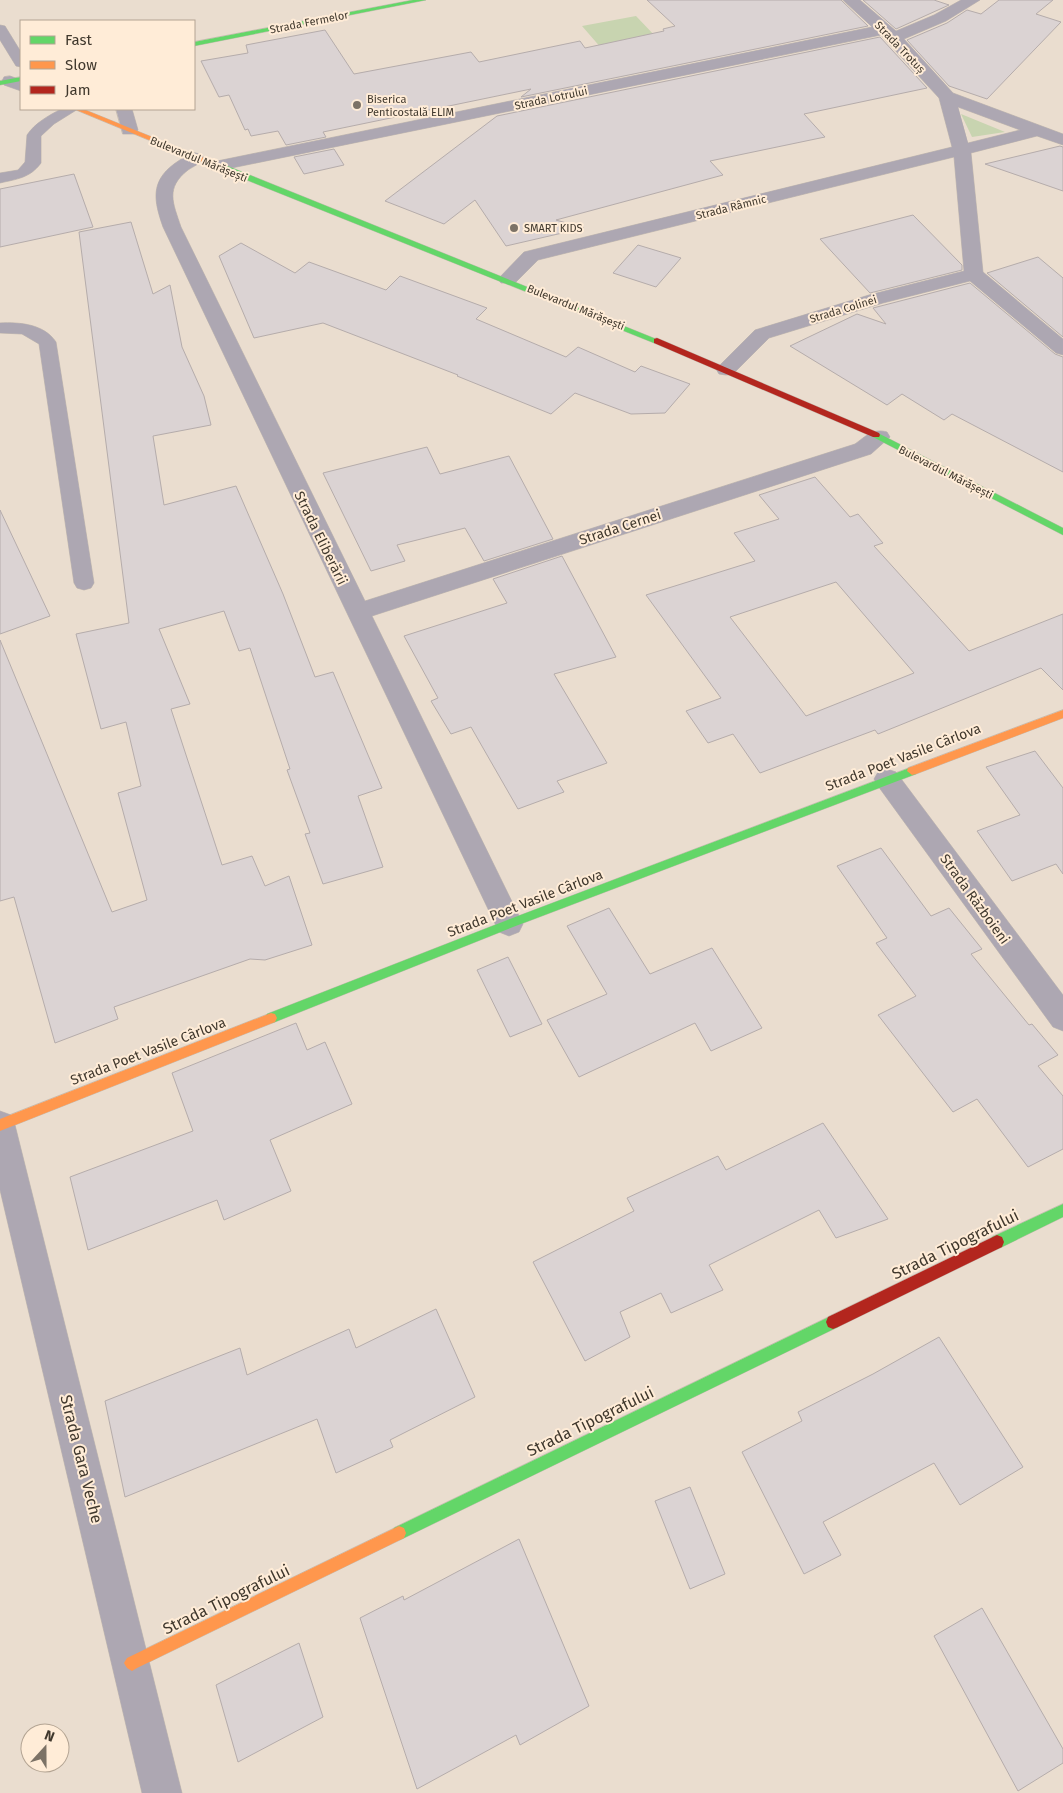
<svg xmlns="http://www.w3.org/2000/svg" width="1063" height="1793" font-family="'Fira Sans',sans-serif">
<style>
.green{fill:#c8d4b0}
.building{fill:#dbd3d3;stroke:#b5acab;fill-rule:evenodd}
.lines{fill:none;stroke-linecap:round;stroke-linejoin:round}
.lane-casing{stroke:#c6bcb1;stroke-width:1}
.street-casing{stroke:#c6bcb1;stroke-width:1}
.fast-casing{stroke:#c6bcb1;stroke-width:1}
.slow-casing{stroke:#c6bcb1;stroke-width:1}
.jam-casing{stroke:#c6bcb1;stroke-width:1}
.lane{fill:#ada7b2;fill-rule:evenodd}
.street{fill:#ada7b2;fill-rule:evenodd}
.fast{fill:#63d668;fill-rule:evenodd}
.slow{fill:#ff974d;fill-rule:evenodd}
.jam{fill:#b3261e;fill-rule:evenodd}
.poi-dot{fill:#7c7266;stroke:#ffecd7;stroke-width:2}
.labels{text-anchor:middle;stroke-width:4;stroke-linejoin:round;paint-order:stroke}
.far-street-label{font-size:11px;fill:#40382d;stroke:#ffecd7}
.far-poi-label{font-size:11px;fill:#40382d;stroke:#ffecd7;text-anchor:start}
.street-label{font-size:14px;fill:#40382d;stroke:#ffecd7}
.near-street-label{font-size:16px;fill:#40382d;stroke:#ffecd7}
</style>
<rect width="100%" height="100%" fill="#eaddcf"/>
<path class="green" d="M 636,16 L 678,60 L 622,72 L 582,26 Z
M 961,114 L 1005,132 L 972,137 Z"/>
<path class="building" d="M 647,0 L 841,0 L 868,26 L 521,97 L 531,89 L 323,132 L 326,137 L 286,145 L 278,131 L 251,136 L 248,129 L 245,130 L 229,95 L 219,97 L 201,61 L 248,53 L 246,45 L 325,30 L 354,74 L 471,52 L 479,62 L 580,41 L 585,48 L 664,31 L 663,29 L 675,26 Z
M 863,0 L 934,0 L 949,5 L 896,29 Z
M 999,0 L 1053,0 L 1036,14 L 1061,22 L 987,99 L 949,86 L 907,40 L 947,23 L 967,10 L 981,14 Z
M 880,37 L 927,88 L 804,114 L 825,137 L 710,161 L 723,175 L 556,220 L 584,228 L 506,246 L 475,200 L 444,224 L 385,201 L 497,116 Z
M 1060,146 L 1063,147 L 1063,191 L 985,164 Z
M 334,149 L 344,165 L 304,174 L 294,157 Z
M 74,174 L 93,227 L 0,247 L 0,189 Z
M 913,215 L 962,265 L 962,270 L 870,293 L 820,239 Z
M 131,222 L 153,294 L 170,285 L 182,347 L 204,396 L 211,425 L 153,436 L 164,505 L 236,486 L 283,594 L 315,677 L 333,672 L 382,788 L 358,796 L 383,867 L 323,884 L 305,834 L 310,833 L 287,770 L 290,769 L 250,648 L 239,651 L 224,611 L 159,629 L 190,704 L 171,709 L 222,865 L 252,856 L 265,886 L 289,876 L 312,945 L 265,960 L 250,959 L 114,1007 L 118,1019 L 55,1043 L 14,897 L 0,901 L 0,640 L 112,912 L 147,900 L 118,793 L 141,786 L 126,722 L 101,729 L 76,634 L 129,623 L 79,232 Z
M 241,243 L 295,273 L 309,262 L 386,290 L 400,276 L 487,308 L 476,319 L 566,357 L 578,347 L 635,372 L 641,366 L 690,384 L 665,413 L 631,414 L 575,393 L 551,414 L 457,376 L 458,375 L 323,323 L 254,338 L 219,256 Z
M 638,245 L 681,258 L 656,287 L 613,273 Z
M 1038,257 L 1063,278 L 1063,337 L 987,273 Z
M 970,283 L 1055,354 L 1063,357 L 1063,472 L 952,414 L 944,420 L 902,394 L 887,405 L 790,346 L 857,314 L 886,324 L 873,308 Z
M 427,447 L 440,474 L 509,456 L 553,539 L 484,561 L 465,528 L 397,545 L 405,561 L 371,571 L 323,473 Z
M 815,477 L 850,517 L 858,514 L 883,543 L 874,546 L 969,651 L 1063,614 L 1063,690 L 1041,668 L 878,734 L 875,730 L 760,773 L 733,734 L 708,743 L 686,711 L 721,698 L 646,595 L 755,561 L 734,533 L 779,519 L 759,495 ZM 836,582 L 914,673 L 806,716 L 730,617 Z
M 0,510 L 50,616 L 0,634 Z
M 562,556 L 616,657 L 554,674 L 607,763 L 557,781 L 564,792 L 518,809 L 471,727 L 451,734 L 431,701 L 438,698 L 404,636 L 507,603 L 493,579 Z
M 1035,751 L 1063,788 L 1063,874 L 1056,864 L 1012,881 L 977,831 L 1020,815 L 986,767 Z
M 881,848 L 931,916 L 949,908 L 982,949 L 971,954 L 1029,1025 L 1032,1024 L 1058,1055 L 1038,1066 L 1063,1096 L 1063,1149 L 1028,1167 L 977,1099 L 953,1112 L 878,1015 L 916,996 L 876,943 L 887,938 L 837,866 Z
M 609,908 L 650,974 L 712,948 L 762,1028 L 711,1051 L 695,1023 L 579,1077 L 547,1020 L 607,994 L 567,926 Z
M 508,957 L 542,1024 L 510,1037 L 477,970 Z
M 296,1023 L 307,1050 L 325,1042 L 352,1104 L 270,1140 L 291,1191 L 224,1220 L 217,1200 L 88,1250 L 70,1177 L 193,1131 L 172,1073 Z
M 823,1123 L 888,1219 L 836,1238 L 819,1210 L 709,1265 L 723,1290 L 671,1313 L 661,1293 L 620,1312 L 630,1337 L 585,1361 L 533,1262 L 634,1211 L 627,1198 L 718,1156 L 726,1170 Z
M 436,1309 L 475,1397 L 390,1440 L 393,1447 L 336,1473 L 317,1419 L 125,1497 L 105,1401 L 240,1348 L 247,1375 L 349,1329 L 356,1348 Z
M 939,1337 L 1023,1467 L 960,1505 L 934,1463 L 823,1522 L 841,1555 L 804,1574 L 742,1452 L 802,1421 L 798,1412 L 873,1374 Z
M 690,1487 L 725,1574 L 690,1589 L 655,1501 Z
M 519,1539 L 589,1706 L 520,1745 L 516,1735 L 417,1789 L 360,1618 L 403,1596 L 404,1600 Z
M 982,1608 L 1063,1749 L 1063,1763 L 1018,1791 L 934,1636 Z
M 299,1643 L 323,1717 L 238,1762 L 216,1685 Z"/>
<g class="lines">
<g class="lane-casing">
<path id="lane" d="M 0,25 L 5,26 L 21,52 L 21,67 L 16,66 L 0,40 Z
M 61,109 L 78,109 L 54,124 L 41,136 L 41,163 C 30,178 17,179 0,183 L 0,173 L 18,170 L 25,162 L 27,135 C 35,123 48,116 61,109 Z
M 0,323 C 20,322 44,324 56,342 L 94,583 L 91,588 L 84,590 L 77,588 L 74,583 L 39,344 L 22,334 L 0,333 Z"/>
</g>
<g class="street-casing">
<path id="street" d="M 843,0 L 860,0 L 896,31 L 934,15 L 961,0 L 980,0 L 946,21 L 904,39 L 953,93 L 1063,134 L 1063,145 L 1037,136 L 971,153 L 983,272 L 1063,339 L 1063,355 L 1056,353 L 970,281 L 883,303 L 769,338 L 733,374 L 726,375 L 719,374 L 716,369 L 755,330 L 869,295 L 964,271 L 954,157 L 538,260 L 515,283 L 501,283 L 498,279 L 524,252 L 952,147 L 939,98 L 881,35 L 217,171 L 211,170 L 208,166 L 211,162 L 217,161 L 872,27 ZM 958,107 L 1020,130 L 968,143 Z
M 10,76 L 21,80 L 21,91 L 4,85 L 2,81 L 4,77 Z
M 116,109 L 132,109 L 138,130 L 135,134 L 123,134 Z
M 195,153 L 201,154 L 204,158 C 200,164 194,166 188,170 C 165,188 173,203 181,227 L 365,601 L 855,444 C 866,436 873,428 887,432 L 890,437 L 871,454 L 372,616 L 523,924 L 519,932 L 509,936 L 499,932 L 163,227 C 154,201 150,182 174,164 C 181,159 187,155 195,153 Z
M 887,769 L 896,772 L 1063,995 L 1063,1031 L 1053,1027 L 878,786 L 874,779 L 878,772 Z
M 0,1111 L 11,1115 L 15,1125 L 182,1793 L 142,1793 L 0,1190 Z"/>
</g>
<g class="fast-casing">
<path id="fast" d="M 413,0 L 426,0 L 194,46 L 194,42 Z
M 21,77 L 21,81 L 0,85 L 0,81 Z
M 219,165 L 225,165 L 661,341 L 660,343 L 654,343 L 219,169 Z
M 876,432 L 1063,528 L 1063,535 L 873,437 L 873,433 Z
M 912,767 L 917,771 L 916,774 L 513,927 L 275,1022 L 271,1023 L 267,1022 L 265,1018 L 267,1014 L 505,921 Z
M 1063,1204 L 1063,1217 L 1002,1247 L 997,1249 L 992,1247 L 990,1242 L 992,1237 Z
M 833,1315 L 838,1317 L 840,1322 L 838,1327 L 404,1538 L 399,1540 L 394,1538 L 392,1533 L 394,1528 Z"/>
</g>
<g class="slow-casing">
<path id="slow" d="M 74,109 L 83,109 L 226,167 L 219,169 Z
M 1063,710 L 1063,718 L 916,774 L 912,775 L 907,771 L 908,768 Z
M 271,1013 L 275,1014 L 277,1018 L 275,1022 L 0,1131 L 0,1119 Z
M 399,1526 L 404,1528 L 406,1533 L 404,1538 L 137,1668 L 132,1671 L 127,1668 L 124,1663 L 127,1658 Z"/>
</g>
<g class="jam-casing">
<path id="jam" d="M 657,338 L 879,433 L 880,435 L 879,437 L 873,437 L 654,343 L 654,339 Z
M 997,1235 L 1002,1237 L 1004,1242 L 1002,1247 L 838,1327 L 833,1329 L 828,1327 L 826,1322 L 828,1317 Z"/>
</g>
<use href="#lane" class="lane"/>
<use href="#street" class="street"/>
<use href="#fast" class="fast"/>
<use href="#slow" class="slow"/>
<use href="#jam" class="jam"/>
</g>
<g class="poi-dot">
<circle cx="357" cy="105" r="5"/>
<circle cx="514" cy="228" r="5"/>
</g>
<g class="labels">
<g class="far-street-label">
<text transform="translate(309 22) rotate(-11)" y="4">Strada Fermelor</text>
<text transform="translate(900 47) rotate(46)" y="4">Strada Trotuș</text>
<text transform="translate(551 98) rotate(-12)" y="4">Strada Lotrului</text>
<text transform="translate(199 159) rotate(22)" y="4">Bulevardul Mărășești</text>
<text transform="translate(731 207) rotate(-14)" y="4">Strada Râmnic</text>
<text transform="translate(576 307) rotate(22)" y="4">Bulevardul Mărășești</text>
<text transform="translate(843 309) rotate(-17)" y="4">Strada Colinei</text>
<text transform="translate(946 472) rotate(27)" y="4">Bulevardul Mărășești</text>
</g>
<g class="far-poi-label">
<text x="367" y="103">Biserica<tspan x="367" dy="13">Penticostală ELIM</tspan></text>
<text x="524" y="232">SMART KIDS</text>
</g>
<g class="street-label">
<text transform="translate(620 527) rotate(-18)" y="5">Strada Cernei</text>
<text transform="translate(321 538) rotate(64)" y="5">Strada Eliberării</text>
<text transform="translate(903 757) rotate(-21)" y="5">Strada Poet Vasile Cârlova</text>
<text transform="translate(975 899) rotate(54)" y="5">Strada Războieni</text>
<text transform="translate(525 903) rotate(-21)" y="5">Strada Poet Vasile Cârlova</text>
<text transform="translate(148 1051) rotate(-21)" y="5">Strada Poet Vasile Cârlova</text>
</g>
<g class="near-street-label">
<text transform="translate(955 1244) rotate(-26)" y="6">Strada Tipografului</text>
<text transform="translate(590 1421) rotate(-26)" y="6">Strada Tipografului</text>
<text transform="translate(82 1459) rotate(76)" y="6">Strada Gara Veche</text>
<text transform="translate(226 1599) rotate(-26)" y="6">Strada Tipografului</text>
</g>
</g>
<rect x="20" y="20" width="175" height="90" fill="#ffecd7" stroke="#b3a493"/>
<rect x="30" y="36" width="25" height="8" fill="#63d668" stroke="#b3a493"/>
<text x="65" y="45" font-size="15" fill="#40382d">Fast</text>
<rect x="30" y="61" width="25" height="8" fill="#ff974d" stroke="#b3a493"/>
<text x="65" y="70" font-size="15" fill="#40382d">Slow</text>
<rect x="30" y="86" width="25" height="8" fill="#b3261e" stroke="#b3a493"/>
<text x="65" y="95" font-size="15" fill="#40382d">Jam</text>
<g transform="translate(45 1748) rotate(21)"><circle r="24" fill="#ffecd7" stroke="#b3a493"/>
<path d="M0-4L9 19L0 12L-9 19Z" fill="#7c7266"/>
<text y="-8" font-size="14" font-weight="bold" text-anchor="middle" fill="#40382d">N</text>
</g>
</svg>
